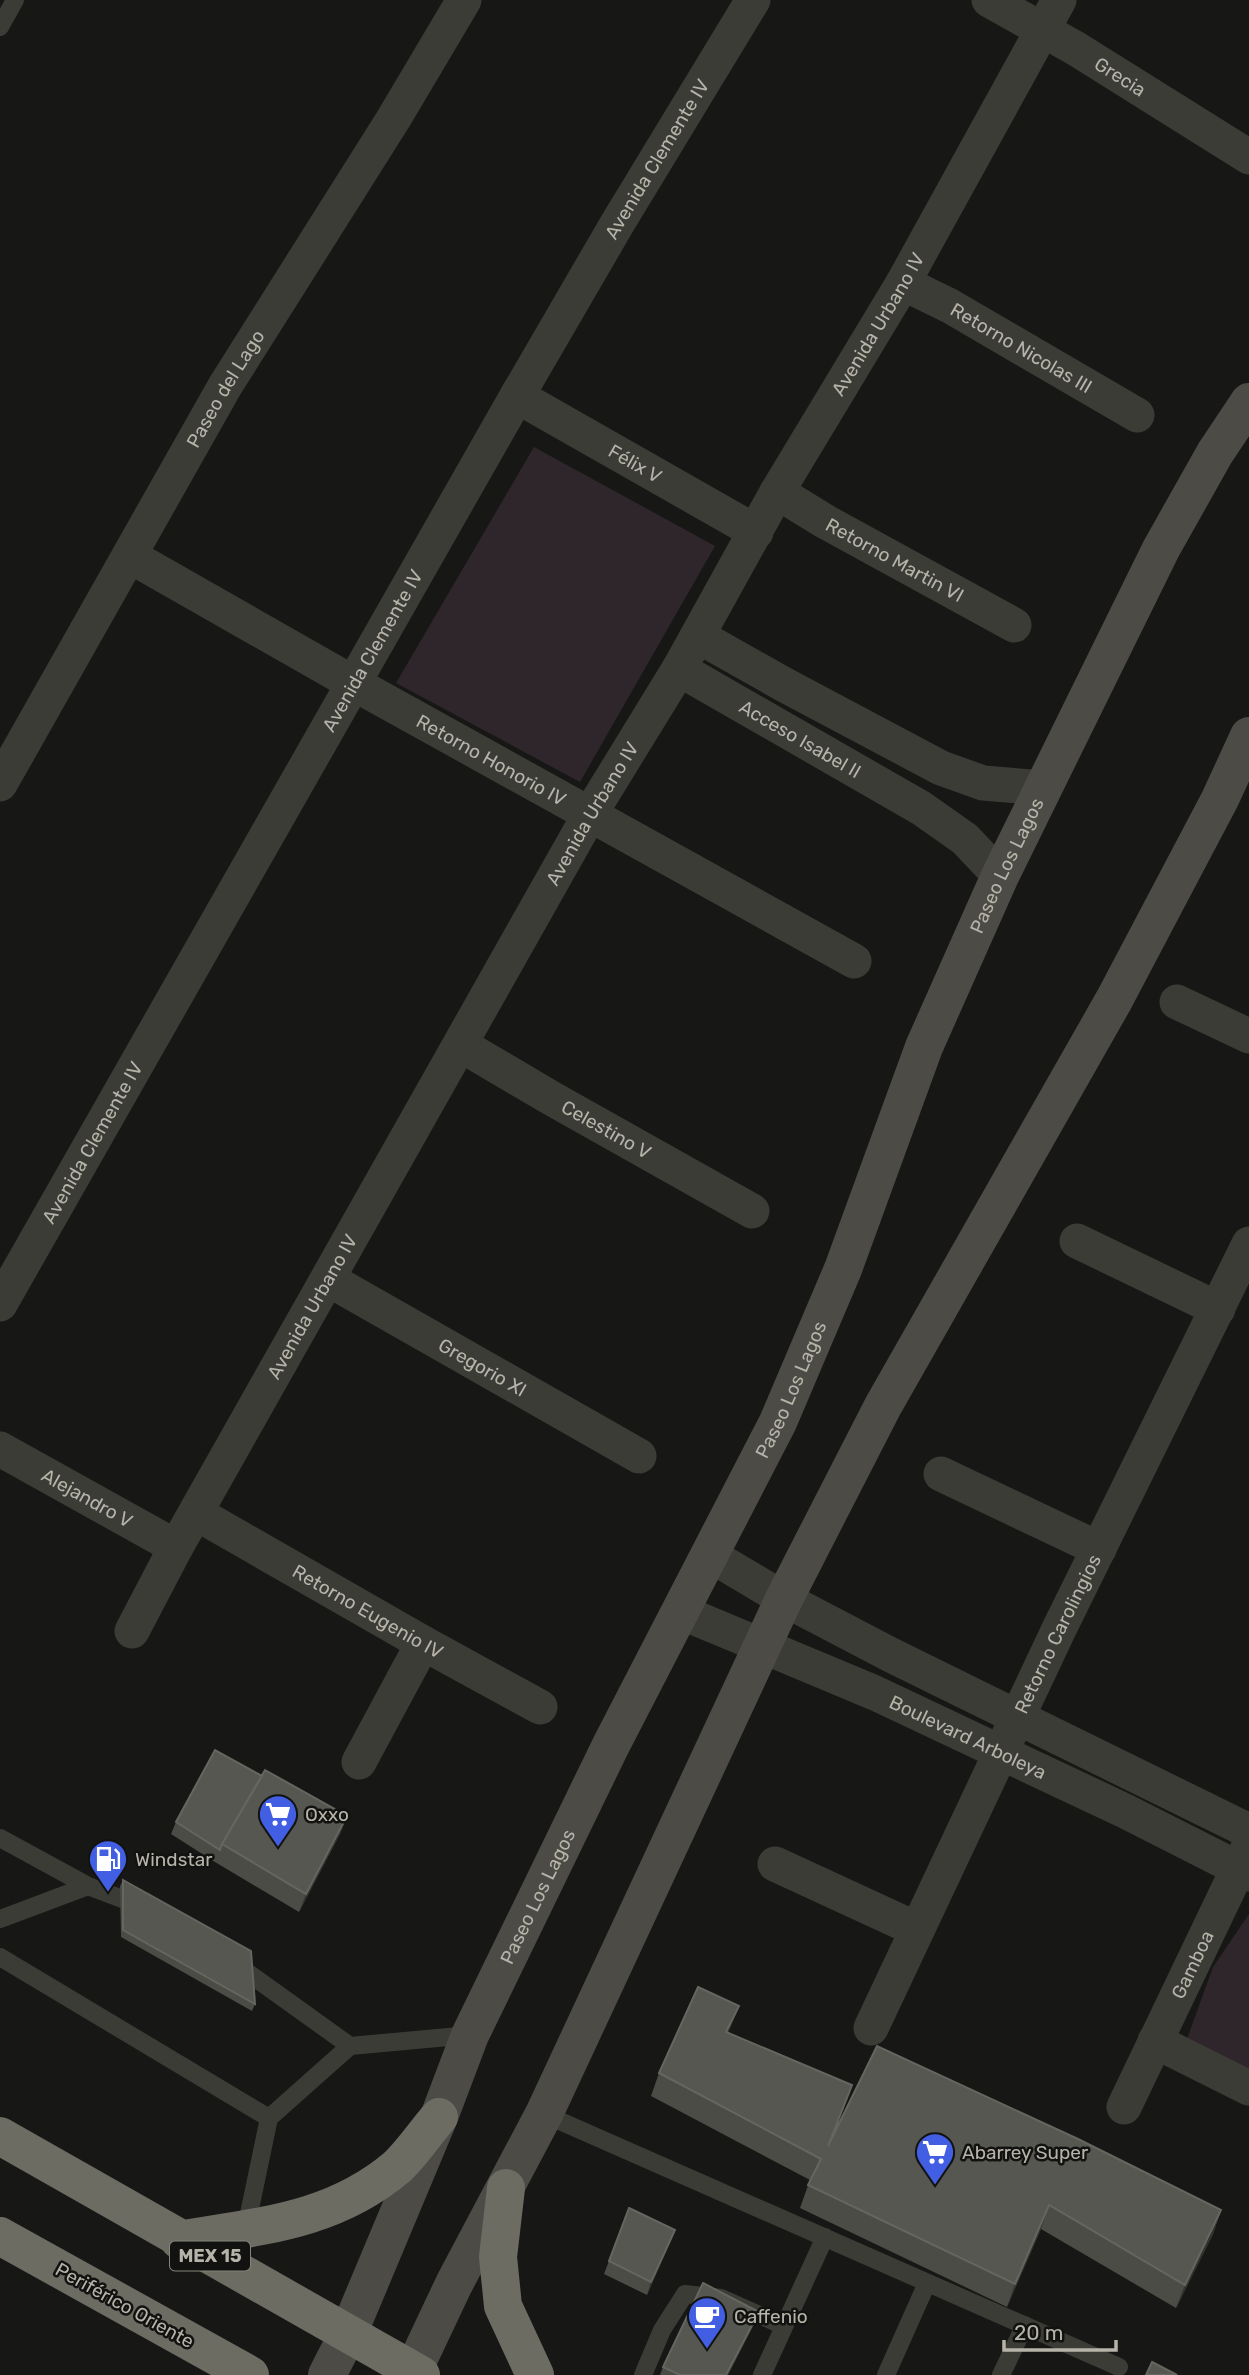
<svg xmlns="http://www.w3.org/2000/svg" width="1249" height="2375" font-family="Rubik,sans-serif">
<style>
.green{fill:#2f262c}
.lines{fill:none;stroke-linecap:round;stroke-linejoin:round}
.lane{stroke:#3c3c37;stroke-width:18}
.street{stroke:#3c3c37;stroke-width:35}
.secondary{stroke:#4c4b45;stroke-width:38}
.highway{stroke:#6d6c63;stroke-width:38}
.wall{fill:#4c4c47}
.shaded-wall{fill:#32322f}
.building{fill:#575752;stroke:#666660;stroke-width:2}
.labels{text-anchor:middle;stroke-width:5;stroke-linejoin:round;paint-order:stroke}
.shield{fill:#121211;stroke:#85837b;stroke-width:2}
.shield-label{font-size:18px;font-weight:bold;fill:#b6b4a9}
.street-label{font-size:19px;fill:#b6b4a9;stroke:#121211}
.poi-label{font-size:19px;fill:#b6b4a9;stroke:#121211;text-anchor:start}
</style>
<rect width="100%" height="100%" fill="#171716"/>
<path class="green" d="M 534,447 L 715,546 L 580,782 L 396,683 Z
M 1249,1914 L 1249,2081 L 1183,2050 L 1213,1967 Z"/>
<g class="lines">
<path class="lane" d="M 0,27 L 15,0
M 0,1838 L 88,1886
M 0,1919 L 88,1886 L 141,1906
M 0,1957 L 269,2118
M 233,1962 L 350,2046
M 544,2114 L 1119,2367
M 246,2228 L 269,2118 L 350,2046 L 470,2035
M 643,2375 L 662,2330 L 685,2294 L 721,2298 L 784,2326
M 762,2375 L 825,2237
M 886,2375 L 927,2283
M 1001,2375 L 1025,2325"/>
<g class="street">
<path id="s1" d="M 989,0 L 1075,48 L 1249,157"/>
<path id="s2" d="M 903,283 L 950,306 L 1137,415"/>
<path id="s3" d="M 517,396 L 756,532"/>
<path id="s4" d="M 777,492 L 826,522 L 1014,625"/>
<path id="s5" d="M 130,556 L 353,683 L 854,961"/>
<path d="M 698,636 L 783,684 L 941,768 L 983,783 L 1044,788"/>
<path id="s6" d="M 679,669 L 921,808 L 965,839 L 1000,876"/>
<path id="s7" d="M 0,784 L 225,386 L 394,118 L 464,0"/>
<path d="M 1177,1002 L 1249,1036"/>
<path id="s8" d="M 461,1045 L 551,1098 L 752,1211"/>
<path d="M 1077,1241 L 1218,1309"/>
<path id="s9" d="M 328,1279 L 639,1456"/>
<path id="s10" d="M 0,1304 L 517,396 L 617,224 L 753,0"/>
<path id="s11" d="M 0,1449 L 176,1547"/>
<path d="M 941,1474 L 1099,1549"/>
<path id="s12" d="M 196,1513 L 423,1643 L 540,1707"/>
<path d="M 710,1555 L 784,1599 L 891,1655 L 1249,1831"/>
<path id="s13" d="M 681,1612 L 875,1693 L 1125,1811 L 1249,1874"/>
<path id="s14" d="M 132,1631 L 176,1547 L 590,814 L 679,669 L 777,492 L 903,283 L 1059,0"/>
<path d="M 359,1762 L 423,1643"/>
<path d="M 775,1864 L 916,1929"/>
<path id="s15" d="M 871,2028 L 1059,1629 L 1249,1244"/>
<path d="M 1155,2041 L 1249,2088"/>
<path id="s16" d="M 1124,2107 L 1248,1848"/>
</g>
<g class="secondary">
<path id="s17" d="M 327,2375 L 348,2334 L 439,2117 L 470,2035 L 611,1745 L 778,1422 L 843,1269 L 924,1047 L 1000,876 L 1161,549 L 1215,453 L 1249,402"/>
<path d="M 411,2375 L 454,2284 L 544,2114 L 784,1599 L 883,1406 L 1114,1000 L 1220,799 L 1249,736"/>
</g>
<path class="highway" d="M 0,2136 L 421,2375
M 506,2188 L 498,2257 L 503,2306 L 535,2375
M 0,2236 L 250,2375
M 179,2240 C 259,2226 332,2222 397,2167 C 412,2153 425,2133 439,2117"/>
</g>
<path class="wall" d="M 262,1776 L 347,1816 L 340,1834 L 299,1912 L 215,1862 L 171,1834 L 176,1822 Z
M 123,1880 L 255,2004 L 252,2011 L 121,1937 L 120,1886 Z
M 729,2033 L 852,2085 L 832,2136 L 1221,2210 L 1213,2234 L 1176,2308 L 1041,2229 L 1007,2307 L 800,2208 L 810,2180 L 651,2096 L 659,2073 Z
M 629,2208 L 675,2230 L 647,2295 L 604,2274 Z
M 754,2324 L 728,2375 L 660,2375 L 663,2367 Z"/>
<path class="shaded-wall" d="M 347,1816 L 340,1834 L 299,1912 L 306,1894 Z
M 739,2006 L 730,2029 L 718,2055 L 726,2032 Z
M 1049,2205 L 1041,2229 L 1007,2307 L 1015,2284 Z
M 1221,2210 L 1213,2234 L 1176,2308 L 1185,2285 Z
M 675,2230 L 670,2243 L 647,2295 L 651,2282 Z
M 759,2312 L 754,2324 L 728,2375 L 726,2375 Z"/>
<path class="building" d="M 215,1750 L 262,1776 L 222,1844 L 220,1850 L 176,1822 Z
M 265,1770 L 347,1816 L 306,1894 L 222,1844 Z
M 123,1880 L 251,1951 L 255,2004 L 123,1930 Z
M 698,1987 L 739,2006 L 726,2032 L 852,2085 L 828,2146 L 877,2046 L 1078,2139 L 1221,2210 L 1185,2285 L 1049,2205 L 1015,2284 L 808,2185 L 821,2159 L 659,2073 Z
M 629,2208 L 675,2230 L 651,2282 L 609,2261 Z
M 703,2283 L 759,2312 L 726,2375 L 680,2375 L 663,2367 Z
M 1152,2362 L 1177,2375 L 1146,2375 Z"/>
<defs>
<g id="supermarket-pin" transform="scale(2.0125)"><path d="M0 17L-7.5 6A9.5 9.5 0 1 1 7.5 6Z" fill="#425fe3" stroke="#121211"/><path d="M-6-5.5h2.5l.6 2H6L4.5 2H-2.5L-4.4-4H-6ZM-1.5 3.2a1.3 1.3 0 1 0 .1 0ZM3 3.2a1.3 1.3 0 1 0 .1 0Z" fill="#fff"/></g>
<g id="fuel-pin" transform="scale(2.0125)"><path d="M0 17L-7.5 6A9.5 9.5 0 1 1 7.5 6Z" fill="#425fe3" stroke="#121211"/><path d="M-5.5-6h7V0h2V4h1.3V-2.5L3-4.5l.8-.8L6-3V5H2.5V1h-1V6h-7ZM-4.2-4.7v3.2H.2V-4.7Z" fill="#fff"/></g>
<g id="cafe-pin" transform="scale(2.0125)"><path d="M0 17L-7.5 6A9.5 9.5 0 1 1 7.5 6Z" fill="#425fe3" stroke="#121211"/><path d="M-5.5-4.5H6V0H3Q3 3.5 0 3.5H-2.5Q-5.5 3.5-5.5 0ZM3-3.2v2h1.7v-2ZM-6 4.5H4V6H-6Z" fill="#fff"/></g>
</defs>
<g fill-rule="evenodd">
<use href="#supermarket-pin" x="278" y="1814"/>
<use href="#fuel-pin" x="108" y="1859"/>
<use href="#supermarket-pin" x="935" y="2152"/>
<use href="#cafe-pin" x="707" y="2316"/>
</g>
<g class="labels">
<rect class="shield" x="170" y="2241.5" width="80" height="29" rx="5"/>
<g class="shield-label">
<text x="210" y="2262">MEX 15</text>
</g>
<g class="street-label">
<text dy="7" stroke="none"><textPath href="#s1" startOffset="152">Grecia</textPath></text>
<text dy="7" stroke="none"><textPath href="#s10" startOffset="1320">Avenida Clemente IV</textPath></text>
<text dy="7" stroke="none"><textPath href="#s14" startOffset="1505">Avenida Urbano IV</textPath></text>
<text dy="7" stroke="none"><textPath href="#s2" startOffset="135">Retorno Nicolas III</textPath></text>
<text dy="7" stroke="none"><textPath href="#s7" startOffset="455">Paseo del Lago</textPath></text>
<text dy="7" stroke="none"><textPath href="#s3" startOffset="136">Félix V</textPath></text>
<text dy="7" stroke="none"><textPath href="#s4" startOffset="136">Retorno Martin VI</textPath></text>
<text dy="7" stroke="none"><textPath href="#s10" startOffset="752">Avenida Clemente IV</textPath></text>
<text dy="7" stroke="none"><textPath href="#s6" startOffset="140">Acceso Isabel II</textPath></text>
<text dy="7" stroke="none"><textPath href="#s5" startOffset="415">Retorno Honorio IV</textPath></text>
<text dy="7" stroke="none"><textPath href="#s14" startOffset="938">Avenida Urbano IV</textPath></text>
<text dy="7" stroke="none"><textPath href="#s17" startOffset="1657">Paseo Los Lagos</textPath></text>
<text dy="7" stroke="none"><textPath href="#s8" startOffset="168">Celestino V</textPath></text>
<text dy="7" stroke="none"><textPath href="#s10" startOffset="186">Avenida Clemente IV</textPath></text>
<text dy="7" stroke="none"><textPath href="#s14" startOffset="371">Avenida Urbano IV</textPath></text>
<text dy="7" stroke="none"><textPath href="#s9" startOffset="178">Gregorio XI</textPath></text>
<text dy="7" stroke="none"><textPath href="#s17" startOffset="1090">Paseo Los Lagos</textPath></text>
<text dy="7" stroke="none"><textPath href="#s11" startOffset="100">Alejandro V</textPath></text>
<text dy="7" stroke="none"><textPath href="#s12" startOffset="198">Retorno Eugenio IV</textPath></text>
<text dy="7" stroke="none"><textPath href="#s15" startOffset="436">Retorno Carolingios</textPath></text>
<text dy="7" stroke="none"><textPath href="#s13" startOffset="313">Boulevard Arboleya</textPath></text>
<text dy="7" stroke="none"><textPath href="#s17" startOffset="523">Paseo Los Lagos</textPath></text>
<text dy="7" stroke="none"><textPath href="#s16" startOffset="158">Gamboa</textPath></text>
<text transform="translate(125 2305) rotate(29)" y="7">Periférico Oriente</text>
</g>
<g class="poi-label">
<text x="305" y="1821">Oxxo</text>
<text x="135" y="1866">Windstar</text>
<text x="962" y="2159">Abarrey Super</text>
<text x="734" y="2323">Caffenio</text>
</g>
</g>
<path d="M1004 2340v10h112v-10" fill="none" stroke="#b6b4a9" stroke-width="3.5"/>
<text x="1014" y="2340" font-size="21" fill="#b6b4a9" stroke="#121211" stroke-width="5" paint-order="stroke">20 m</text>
</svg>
